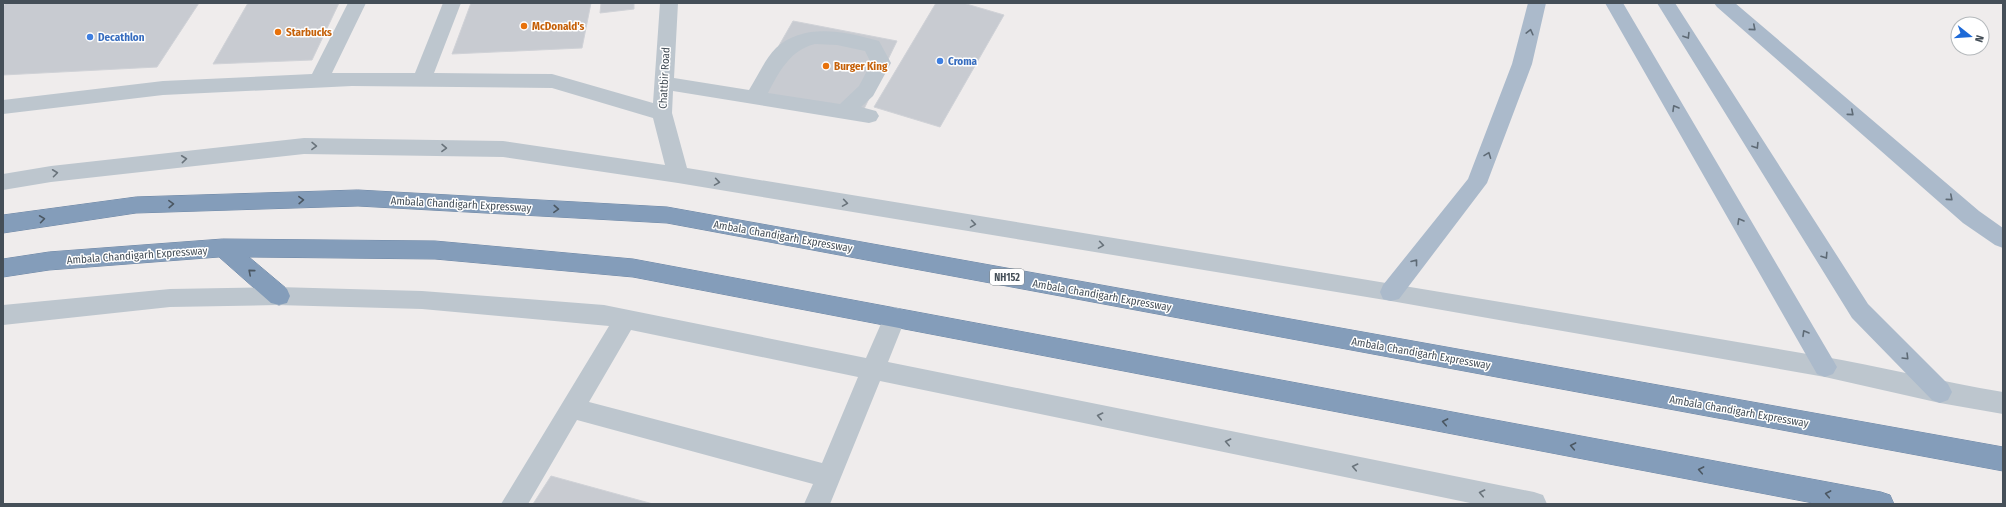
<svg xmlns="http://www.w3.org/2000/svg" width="2006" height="507" font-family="'Fira Sans Condensed',sans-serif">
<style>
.building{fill:#c8cbd1;stroke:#d0d2d7}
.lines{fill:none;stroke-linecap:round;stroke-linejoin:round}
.highway-casing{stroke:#6f88a6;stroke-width:1}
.minor{fill:#bdc6ce;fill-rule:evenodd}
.major{fill:#abbacb;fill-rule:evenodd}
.highway{fill:#849dba;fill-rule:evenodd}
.oneway{stroke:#5e6a75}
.oneway2{stroke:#69737b}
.oneway3{stroke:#4b5762}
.food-dot{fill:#e8710a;stroke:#fff;stroke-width:1.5}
.shop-dot{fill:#3f7fe0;stroke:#fff;stroke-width:1.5}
.labels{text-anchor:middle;stroke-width:3;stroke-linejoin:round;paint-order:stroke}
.shield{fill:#fff;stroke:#7d848a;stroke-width:1}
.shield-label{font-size:10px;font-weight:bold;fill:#454f58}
.food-label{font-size:11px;font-weight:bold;fill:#c56008;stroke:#fff;text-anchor:start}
.shop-label{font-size:11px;font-weight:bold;fill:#366cbe;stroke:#fff;text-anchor:start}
.street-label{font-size:11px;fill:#454f58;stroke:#fff}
</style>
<rect width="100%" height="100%" fill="#efecec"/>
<path class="building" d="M 6,3 L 199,3 L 157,67 L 3,75 L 3,7 Z
M 248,3 L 339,3 L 312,60 L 213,64 Z
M 471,3 L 591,3 L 582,48 L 452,54 Z
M 601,3 L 634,3 L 634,9 L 600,13 Z
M 936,3 L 963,3 L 1004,15 L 940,127 L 874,107 Z
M 793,21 L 897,41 L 862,113 L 753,91 Z
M 551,476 L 653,504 L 533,504 Z"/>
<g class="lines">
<g class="highway-casing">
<path id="highway" d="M 358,190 L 667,207 L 2003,447 L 2003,471 L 667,223 L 358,206 L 136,213 L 3,233 L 3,215 L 136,197 Z
M 223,239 L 435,241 L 633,259 L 1881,492 L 1890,495 L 1894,504 L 1818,504 L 633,277 L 435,259 L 249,257 L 287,289 L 290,296 L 287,303 L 279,305 L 271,303 L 219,257 L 49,270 L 3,277 L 3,259 L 49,252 Z"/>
</g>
<path class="minor" d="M 348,3 L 366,3 L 332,73 L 415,73 L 443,3 L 461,3 L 434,73 L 552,74 L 653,103 L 660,3 L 678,3 L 674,78 L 749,90 C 758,76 765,59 776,48 C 805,22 845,32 879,41 L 891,63 L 873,96 L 861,107 L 876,111 L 879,116 L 876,121 L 869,123 L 673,91 L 672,113 L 687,168 C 1064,230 1442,291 1819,356 C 1880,366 1941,382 2003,392 L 2003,414 L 1940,403 L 1825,377 L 1391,301 L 678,183 L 503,157 L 304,154 L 51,182 L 3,190 L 3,174 L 51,166 L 304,138 L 503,141 L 665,165 L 653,118 L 552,88 L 352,86 L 163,95 L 3,114 L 3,100 L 163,81 L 312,74 ZM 815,44 L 837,45 L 865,51 L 871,63 L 859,86 L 840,104 L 768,93 C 779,72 790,50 815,44 Z
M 277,287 L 422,291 L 604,305 L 866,358 L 887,310 L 895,307 L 903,310 L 906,317 L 888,362 L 1534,492 L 1543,495 L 1547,504 L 1475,504 L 880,381 L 830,504 L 804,504 L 813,484 L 577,420 L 528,504 L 501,504 L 609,326 L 422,309 L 277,305 L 170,307 L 3,325 L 3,305 L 170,289 ZM 631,330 L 858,377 L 822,463 L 589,402 Z"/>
<path class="major" d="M 1528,3 L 1546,3 L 1532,64 L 1487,183 L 1399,299 L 1391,301 L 1383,299 L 1380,292 L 1383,285 L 1468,179 L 1512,64 Z
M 1605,3 L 1623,3 L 1833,360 L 1837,367 L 1833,374 L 1825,377 L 1817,374 Z
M 1657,3 L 1675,3 L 1868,304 L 1948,384 L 1952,392 L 1948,400 L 1940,403 L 1932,400 L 1852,318 Z
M 1714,3 L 1735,3 L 1979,211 L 2003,228 L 2003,248 L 1995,245 L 1963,223 L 1717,7 Z"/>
<use href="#highway" class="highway"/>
</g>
<defs><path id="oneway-chevron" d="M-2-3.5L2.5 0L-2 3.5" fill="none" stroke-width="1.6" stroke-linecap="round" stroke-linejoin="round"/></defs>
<g class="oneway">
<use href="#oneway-chevron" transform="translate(1753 28) rotate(41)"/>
<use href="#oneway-chevron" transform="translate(1530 32) rotate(-76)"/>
<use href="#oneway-chevron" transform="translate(1687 36) rotate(58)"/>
<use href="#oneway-chevron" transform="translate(1675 108) rotate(-120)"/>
<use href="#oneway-chevron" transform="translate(1851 113) rotate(41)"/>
<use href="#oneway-chevron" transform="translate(1756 146) rotate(58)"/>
<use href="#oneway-chevron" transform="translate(1488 155) rotate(-69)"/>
<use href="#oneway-chevron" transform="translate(1950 198) rotate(41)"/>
<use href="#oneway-chevron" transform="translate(1740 221) rotate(-120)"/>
<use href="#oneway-chevron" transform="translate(1825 256) rotate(57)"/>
<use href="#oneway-chevron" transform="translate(1415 262) rotate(-52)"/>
<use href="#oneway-chevron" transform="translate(1805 333) rotate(-120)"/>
<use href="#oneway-chevron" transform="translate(1906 357) rotate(45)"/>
</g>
<g class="oneway2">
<use href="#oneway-chevron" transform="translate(314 146) rotate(1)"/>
<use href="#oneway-chevron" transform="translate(444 148) rotate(1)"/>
<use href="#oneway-chevron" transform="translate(184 159) rotate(-6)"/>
<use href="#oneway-chevron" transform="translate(55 173) rotate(-7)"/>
<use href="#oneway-chevron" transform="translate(717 182) rotate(9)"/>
<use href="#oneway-chevron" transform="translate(845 203) rotate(9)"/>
<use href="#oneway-chevron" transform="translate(973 224) rotate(9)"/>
<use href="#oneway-chevron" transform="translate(1101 245) rotate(9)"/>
<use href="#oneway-chevron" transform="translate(1100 416) rotate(-168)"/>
<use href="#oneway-chevron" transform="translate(1228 442) rotate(-168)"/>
<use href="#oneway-chevron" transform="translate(1355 467) rotate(-168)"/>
<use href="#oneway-chevron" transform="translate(1482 493) rotate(-168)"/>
</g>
<g class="oneway3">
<use href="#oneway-chevron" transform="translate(301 200) rotate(-2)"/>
<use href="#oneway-chevron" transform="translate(171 204) rotate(-2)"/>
<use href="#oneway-chevron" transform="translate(556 209) rotate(3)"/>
<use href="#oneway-chevron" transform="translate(42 219) rotate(-8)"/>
<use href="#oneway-chevron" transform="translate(251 272) rotate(-139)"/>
<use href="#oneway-chevron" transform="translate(1445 422) rotate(-169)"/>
<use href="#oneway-chevron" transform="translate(1573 446) rotate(-169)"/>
<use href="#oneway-chevron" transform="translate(1701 470) rotate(-169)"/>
<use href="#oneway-chevron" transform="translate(1828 494) rotate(-169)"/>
</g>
<g class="food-dot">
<circle cx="524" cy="26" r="4"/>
<circle cx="278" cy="32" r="4"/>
<circle cx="826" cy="66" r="4"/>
</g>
<g class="shop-dot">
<circle cx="90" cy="37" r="4"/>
<circle cx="940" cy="61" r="4"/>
</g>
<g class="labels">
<rect class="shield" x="990" y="269" width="34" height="16" rx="3"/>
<g class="shield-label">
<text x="1007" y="281">NH152</text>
</g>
<g class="food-label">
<text x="532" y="30">McDonald's</text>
<text x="286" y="36">Starbucks</text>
<text x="834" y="70">Burger King</text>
</g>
<g class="shop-label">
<text x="98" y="41">Decathlon</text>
<text x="948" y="65">Croma</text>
</g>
<g class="street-label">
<text transform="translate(664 78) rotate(-87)" y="4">Chattbir Road</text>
<text transform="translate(461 204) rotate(3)" y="4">Ambala Chandigarh Expressway</text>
<text transform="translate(783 236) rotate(10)" y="4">Ambala Chandigarh Expressway</text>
<text transform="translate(137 255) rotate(-4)" y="4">Ambala Chandigarh Expressway</text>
<text transform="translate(1102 295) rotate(10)" y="4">Ambala Chandigarh Expressway</text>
<text transform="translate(1421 353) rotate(10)" y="4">Ambala Chandigarh Expressway</text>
<text transform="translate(1739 411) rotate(10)" y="4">Ambala Chandigarh Expressway</text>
</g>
</g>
<rect width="2006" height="507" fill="none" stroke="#454f58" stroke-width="8"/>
<g transform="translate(1970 36) rotate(107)"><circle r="19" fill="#ffffff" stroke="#b5b9bc"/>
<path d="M0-3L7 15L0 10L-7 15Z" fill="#1d69d7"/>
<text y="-6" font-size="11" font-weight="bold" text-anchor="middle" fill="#454f58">N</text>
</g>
</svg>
